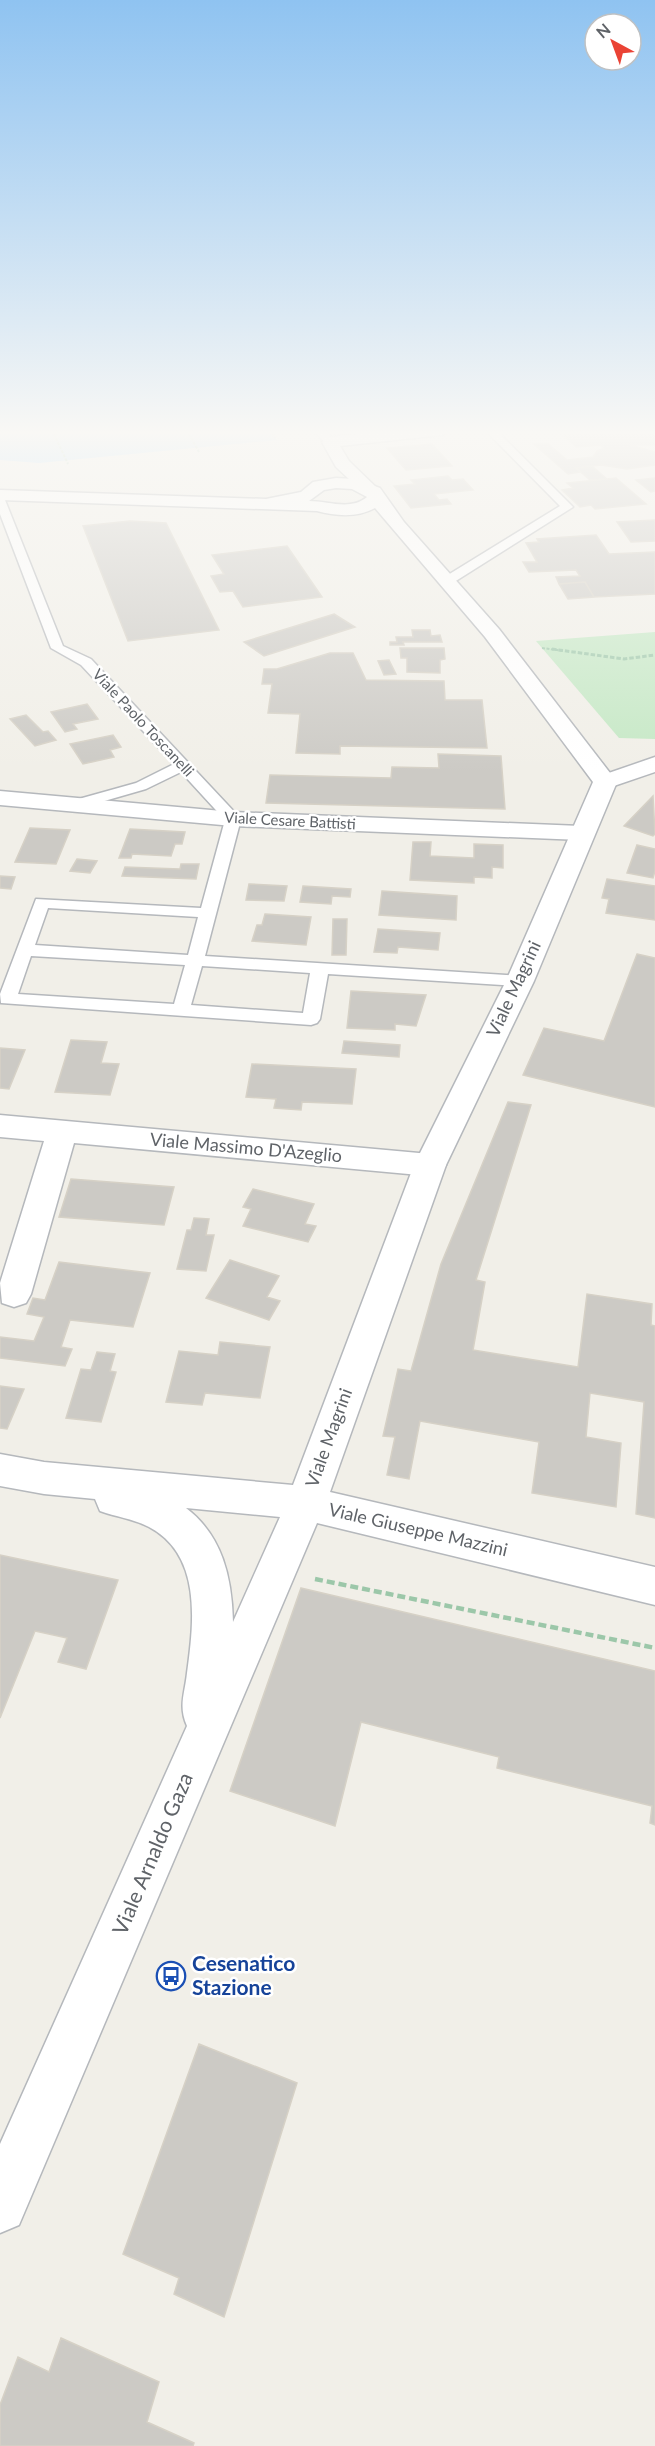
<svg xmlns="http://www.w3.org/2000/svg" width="655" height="2446" font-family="Lato,sans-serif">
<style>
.green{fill:#c5e8c5}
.water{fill:#aadaff}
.building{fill:#cccac5;stroke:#d6d1c6;stroke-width:1.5}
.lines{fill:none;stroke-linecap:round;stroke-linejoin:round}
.service-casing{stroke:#b5b8bc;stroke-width:3}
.minor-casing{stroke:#b5b8bc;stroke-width:3}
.tertiary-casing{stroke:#b5b8bc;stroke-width:3}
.path-far2{stroke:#9cc7a9;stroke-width:2;stroke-dasharray:3 1.5;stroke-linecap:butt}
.path-far1{stroke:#9cc7a9;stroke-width:3;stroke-dasharray:4.5 2;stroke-linecap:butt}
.path{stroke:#9cc7a9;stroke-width:4.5;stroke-dasharray:8 4;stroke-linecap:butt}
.service{fill:#fff;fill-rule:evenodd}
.minor{fill:#fff;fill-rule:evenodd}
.tertiary{fill:#fff;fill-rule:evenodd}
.labels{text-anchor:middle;stroke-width:5;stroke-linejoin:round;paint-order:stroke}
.far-street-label{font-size:15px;fill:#5f6368;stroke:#fff}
.street-label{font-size:18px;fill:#5f6368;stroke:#fff}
.near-street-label{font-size:21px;fill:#5f6368;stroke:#fff}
.near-transit-label{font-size:21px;font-weight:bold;fill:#164399;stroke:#fff;text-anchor:start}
</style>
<rect width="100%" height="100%" fill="#f1efe8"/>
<path class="green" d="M 655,632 L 655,739 L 619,738 L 536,641 Z"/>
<path class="water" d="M 270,430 L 277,440 L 39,463 L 0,460 L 0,430 Z"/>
<path class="building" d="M 608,430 L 650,430 L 655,435 L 655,445 L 630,445 L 655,452 L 655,465 L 627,469 L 601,465 L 576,468 L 580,472 L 568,474 L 534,444 L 547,443 L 567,460 L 593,457 L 597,451 L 604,448 L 601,445 L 576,447 L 563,434 Z
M 432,444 L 452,466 L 406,470 L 387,448 Z
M 592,466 L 607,479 L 590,480 L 576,468 Z
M 448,476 L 452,480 L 463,479 L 473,490 L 434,494 L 439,500 L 447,499 L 451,504 L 411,508 L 394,486 L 415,484 L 411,480 Z
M 616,478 L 646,504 L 595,509 L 591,505 L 580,507 L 562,490 L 573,488 L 567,483 Z
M 655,478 L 655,491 L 651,492 L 636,480 Z
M 655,520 L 655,541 L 631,542 L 617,522 Z
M 130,521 L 166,523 L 219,630 L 128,641 L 83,526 Z
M 596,535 L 609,554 L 655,552 L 655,594 L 594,597 L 585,582 L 559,584 L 556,577 L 580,576 L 576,570 L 529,572 L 523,562 L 537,562 L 526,543 L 539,542 L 537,539 Z
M 287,546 L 322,597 L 243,607 L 233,591 L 220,592 L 211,576 L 224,574 L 212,555 Z
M 585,582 L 594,597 L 568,599 L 559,584 Z
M 334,614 L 355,627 L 264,656 L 244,642 Z
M 412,630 L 430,630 L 431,636 L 440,635 L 442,642 L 403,642 L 404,645 L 390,645 L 390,642 L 397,642 L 396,637 L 413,637 Z
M 400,648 L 444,648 L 445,659 L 440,660 L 440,673 L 407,672 L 407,658 L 401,658 Z
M 330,653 L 353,653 L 366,680 L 444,681 L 445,700 L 482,700 L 487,748 L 340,746 L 340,754 L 296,753 L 300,714 L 268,713 L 272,684 L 262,684 L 264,669 L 277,669 Z
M 389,660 L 396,674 L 384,675 L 378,661 Z
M 87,704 L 98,719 L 73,724 L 77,729 L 65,732 L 51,712 Z
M 26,715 L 43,732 L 48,731 L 56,740 L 35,746 L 10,719 Z
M 113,735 L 121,747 L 110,750 L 114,757 L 83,764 L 70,744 Z
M 438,754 L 501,756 L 505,809 L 266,803 L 270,775 L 391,778 L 392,767 L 439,768 Z
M 653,796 L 655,834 L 653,836 L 624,826 Z
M 30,828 L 70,830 L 56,864 L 15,862 Z
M 130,829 L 185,832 L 182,844 L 175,844 L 171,856 L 132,854 L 131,858 L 119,858 Z
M 413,842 L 431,842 L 430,856 L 474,858 L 474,844 L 503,845 L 503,868 L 492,867 L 492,878 L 474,877 L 474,883 L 410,880 Z
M 637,845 L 655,849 L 655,871 L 653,878 L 627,873 Z
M 77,859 L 97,861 L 90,873 L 70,871 Z
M 181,864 L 199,864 L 196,879 L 122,876 L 125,867 L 180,869 Z
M 0,876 L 15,877 L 11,889 L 0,888 Z
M 607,879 L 655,886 L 655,920 L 606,913 L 609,899 L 602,898 Z
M 249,884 L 287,886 L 284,901 L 246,900 Z
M 303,886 L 351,889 L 350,897 L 332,896 L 331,904 L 300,902 Z
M 382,891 L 457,896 L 456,920 L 379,915 Z
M 265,914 L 311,917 L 306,945 L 252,941 L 257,925 L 262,925 Z
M 333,919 L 347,919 L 346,955 L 332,955 Z
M 378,929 L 440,933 L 438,950 L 398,947 L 397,953 L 374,952 Z
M 637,954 L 655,958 L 655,1107 L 523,1075 L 544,1028 L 604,1041 Z
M 351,991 L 426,995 L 416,1026 L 395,1024 L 395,1030 L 347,1028 Z
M 71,1040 L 107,1042 L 101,1063 L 119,1064 L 110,1095 L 55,1092 Z
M 344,1041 L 400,1045 L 399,1057 L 342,1053 Z
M 0,1048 L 25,1050 L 9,1089 L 0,1088 Z
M 252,1064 L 356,1069 L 352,1104 L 302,1102 L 301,1110 L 274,1108 L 276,1099 L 246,1097 Z
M 508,1102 L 531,1105 L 476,1280 L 485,1282 L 473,1350 L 578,1367 L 587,1294 L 652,1304 L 651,1325 L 655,1326 L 655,1518 L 636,1514 L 644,1402 L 590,1393 L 586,1437 L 621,1443 L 616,1507 L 532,1493 L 539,1442 L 420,1421 L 409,1479 L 387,1475 L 395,1437 L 383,1436 L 398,1369 L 411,1371 L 441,1264 Z
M 71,1179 L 174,1187 L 164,1225 L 59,1217 Z
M 253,1189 L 314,1204 L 305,1224 L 316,1226 L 308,1242 L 243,1226 L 251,1209 L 243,1207 Z
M 194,1218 L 209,1219 L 206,1235 L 214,1235 L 206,1271 L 177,1269 L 187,1230 L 191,1230 Z
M 230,1260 L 279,1276 L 267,1297 L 280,1301 L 269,1320 L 206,1298 Z
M 59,1262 L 150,1273 L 133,1327 L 70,1320 L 61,1347 L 72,1349 L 65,1366 L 0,1358 L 0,1337 L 34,1341 L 44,1317 L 27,1314 L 33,1298 L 45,1300 Z
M 220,1342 L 270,1347 L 260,1398 L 205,1393 L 202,1405 L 166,1402 L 179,1351 L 218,1355 Z
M 97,1352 L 115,1354 L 110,1371 L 116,1372 L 101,1422 L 66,1418 L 81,1369 L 91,1370 Z
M 0,1386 L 24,1389 L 7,1429 L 0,1428 Z
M 0,1555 L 118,1580 L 86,1669 L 58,1662 L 67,1638 L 35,1631 L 0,1718 Z
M 301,1588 L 655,1671 L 655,1825 L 650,1823 L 652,1806 L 497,1768 L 499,1757 L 361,1722 L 335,1826 L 230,1791 Z
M 199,2044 L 297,2083 L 224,2317 L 174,2294 L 179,2278 L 123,2254 Z
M 61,2338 L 159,2382 L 147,2422 L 194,2443 L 193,2446 L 0,2446 L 0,2405 L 18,2357 L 49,2372 Z"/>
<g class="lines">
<g class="service-casing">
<path id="service" d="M 314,430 L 325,430 L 335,442 L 326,444 Z
M 485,430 L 496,430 L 573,507 L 451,584 L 443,584 L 443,578 L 560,506 Z
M 0,497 L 5,500 L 63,646 L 91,659 L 241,819 L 205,956 L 520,976 L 526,977 L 529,981 L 526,985 L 520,986 L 328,974 L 320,1019 L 317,1023 L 311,1025 L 1,1003 L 0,994 L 36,899 L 201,908 L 225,820 L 181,772 L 146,789 L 73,810 L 68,808 L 65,805 L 68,802 L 136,783 L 174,764 L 81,665 L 51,648 L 0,514 ZM 48,908 L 198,917 L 188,955 L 35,945 ZM 31,956 L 185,965 L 174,1004 L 18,994 ZM 202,966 L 310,973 L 303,1013 L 191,1005 Z"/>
</g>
<g class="minor-casing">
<path id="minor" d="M 393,430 L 449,430 L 442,435 L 340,446 L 349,461 L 378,489 L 376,493 L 364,493 L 336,467 L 322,442 L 330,437 Z
M 655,757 L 655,772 L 605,789 L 597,787 L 593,782 L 597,777 Z
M 0,791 L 233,812 L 581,826 L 590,828 L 593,833 L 590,838 L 581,840 L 233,826 L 0,805 Z
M 0,1115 L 430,1154 L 441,1157 L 446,1165 L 441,1173 L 430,1176 L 74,1143 L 31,1294 L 26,1303 L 14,1307 L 2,1303 L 0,1283 L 44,1141 L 0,1137 Z"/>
</g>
<g class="tertiary-casing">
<path id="tertiary" d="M 336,478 L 355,479 L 380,488 L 404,522 L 499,629 L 617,782 L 534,981 L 446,1165 L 330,1492 L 655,1567 L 655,1605 L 317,1523 L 19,2225 L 0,2233 L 0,2144 L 187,1726 C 178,1706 185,1693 187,1673 C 194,1622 202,1555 149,1527 C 134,1519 116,1517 100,1511 L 95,1499 L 44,1494 L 0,1486 L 0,1454 L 44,1462 L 293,1485 L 414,1165 L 506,981 L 593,782 L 485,637 L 375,508 C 357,518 336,516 317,511 L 0,500 L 0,490 L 266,499 L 301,492 L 313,482 ZM 336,488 L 352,489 L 367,497 C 350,511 329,501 309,501 L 324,490 ZM 186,1508 L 280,1517 L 233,1622 C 232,1579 223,1536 186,1508 Z"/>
</g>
<path class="path-far2" d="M 187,430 L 199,452
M 269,430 L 275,438
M 54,434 L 68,464
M 542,648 L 564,651"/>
<path class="path-far1" d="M 552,649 L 624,659 L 655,655"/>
<path class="path" d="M 315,1579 L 655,1648"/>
<use href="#service" class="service"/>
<use href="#minor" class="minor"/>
<use href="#tertiary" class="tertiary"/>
</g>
<linearGradient id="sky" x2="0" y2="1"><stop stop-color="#8fc3f1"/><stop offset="0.56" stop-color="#f9f8f5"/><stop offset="1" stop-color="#f9f8f5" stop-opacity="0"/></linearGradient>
<rect width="655" height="773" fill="url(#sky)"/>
<defs>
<g id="bus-ring" transform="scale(1.5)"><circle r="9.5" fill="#fff" stroke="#1a4fb4" stroke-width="1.5"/><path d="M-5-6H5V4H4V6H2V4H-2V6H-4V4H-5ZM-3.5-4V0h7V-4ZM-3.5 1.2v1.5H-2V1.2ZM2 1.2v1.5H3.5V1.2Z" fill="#1a4fb4"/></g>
</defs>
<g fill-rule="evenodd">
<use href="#bus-ring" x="171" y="1976"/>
</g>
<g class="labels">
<g class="far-street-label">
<text transform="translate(143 723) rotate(47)" y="5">Viale Paolo Toscanelli</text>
<text transform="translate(290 821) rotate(3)" y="5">Viale Cesare Battisti</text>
</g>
<g class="street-label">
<text transform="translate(514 989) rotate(-65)" y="6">Viale Magrini</text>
<text transform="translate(246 1148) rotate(5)" y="6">Viale Massimo D'Azeglio</text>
<text transform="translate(329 1438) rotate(-70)" y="6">Viale Magrini</text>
<text transform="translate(418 1530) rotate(13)" y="6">Viale Giuseppe Mazzini</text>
</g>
<g class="near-street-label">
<text transform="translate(153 1854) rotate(-67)" y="7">Viale Arnaldo Gaza</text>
</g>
<g class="near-transit-label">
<text x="192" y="1971">Cesenatico<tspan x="192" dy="24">Stazione</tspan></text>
</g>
</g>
<g transform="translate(613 42) rotate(319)"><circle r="28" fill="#ffffff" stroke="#bfc1c3" stroke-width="1.5"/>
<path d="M0-4.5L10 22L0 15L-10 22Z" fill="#ea4335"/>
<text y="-9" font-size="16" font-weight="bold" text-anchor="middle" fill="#5f6368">N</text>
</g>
</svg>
